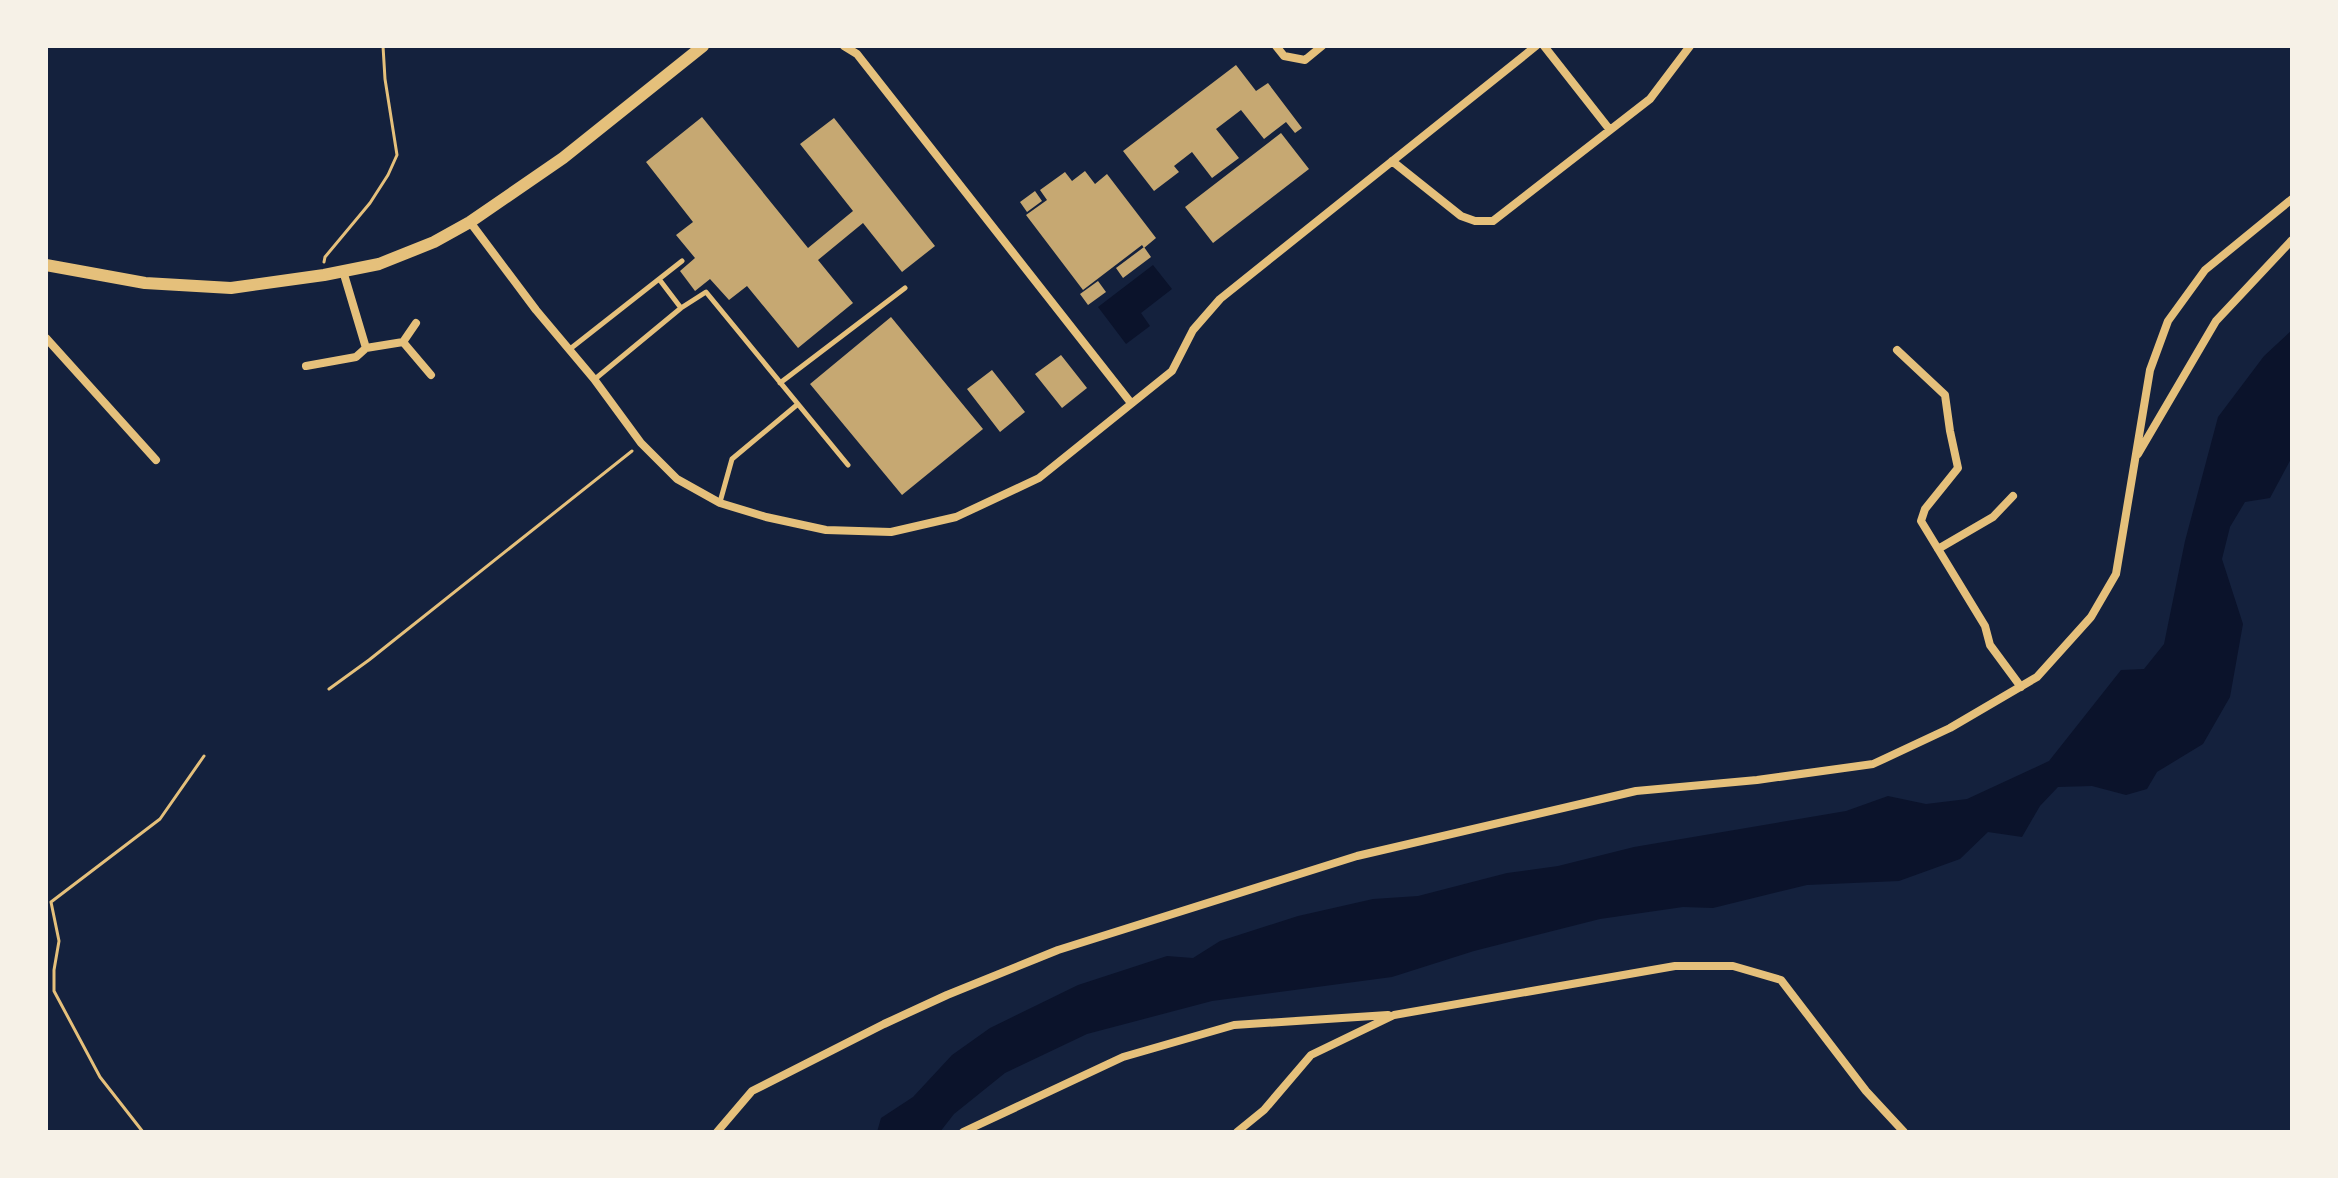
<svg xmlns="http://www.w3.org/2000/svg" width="2338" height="1178" font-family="Quicksand,sans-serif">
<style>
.water{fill:#0b132b}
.building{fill:#c6a872}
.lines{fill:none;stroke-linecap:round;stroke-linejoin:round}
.path{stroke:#e5c07b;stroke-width:3}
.service{stroke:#e5c07b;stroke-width:5}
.minor{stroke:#e5c07b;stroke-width:8}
.tertiary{stroke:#e5c07b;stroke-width:12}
</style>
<rect width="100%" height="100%" fill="#14213d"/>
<path class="water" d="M 1153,265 L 1172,289 L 1141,313 L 1150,326 L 1126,344 L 1098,307 Z
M 2292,330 L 2292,457 L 2270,498 L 2245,502 L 2230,527 L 2222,559 L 2243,624 L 2230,697 L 2203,744 L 2157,772 L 2147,789 L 2126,795 L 2092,786 L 2058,787 L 2040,806 L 2022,837 L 1988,832 L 1960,859 L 1899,881 L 1807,885 L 1713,908 L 1683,907 L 1600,919 L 1474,951 L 1392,977 L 1212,1001 L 1087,1034 L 1005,1073 L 954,1114 L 940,1132 L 877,1132 L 881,1118 L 913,1097 L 952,1055 L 990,1028 L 1078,985 L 1167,956 L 1193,958 L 1220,941 L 1298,916 L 1373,899 L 1418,896 L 1507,873 L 1558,866 L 1634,847 L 1846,811 L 1888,796 L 1926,804 L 1967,799 L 2049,761 L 2121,670 L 2144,669 L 2164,644 L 2185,541 L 2218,417 L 2264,356 Z"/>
<path class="building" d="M 1236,65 L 1256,91 L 1268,83 L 1302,128 L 1295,133 L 1286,122 L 1264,139 L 1241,110 L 1216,129 L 1239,158 L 1212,178 L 1192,152 L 1174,166 L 1179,172 L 1154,191 L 1123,151 Z
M 702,117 L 808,248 L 853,211 L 800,144 L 834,118 L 935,246 L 902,272 L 863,223 L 818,260 L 853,303 L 798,348 L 747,286 L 729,300 L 710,279 L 695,291 L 680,271 L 695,258 L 676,235 L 693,222 L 646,162 Z
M 1281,133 L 1309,169 L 1213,243 L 1185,207 Z
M 1085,171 L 1095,184 L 1107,174 L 1156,238 L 1144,248 L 1142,245 L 1083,290 L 1026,215 L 1047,200 L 1040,190 L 1065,172 L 1072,181 Z
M 1035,191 L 1042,201 L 1027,212 L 1020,202 Z
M 1144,247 L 1151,257 L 1123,278 L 1116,268 Z
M 1098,281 L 1106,292 L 1088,305 L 1080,294 Z
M 891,317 L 983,429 L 902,495 L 810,384 Z
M 1061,355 L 1087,388 L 1062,408 L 1035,374 Z
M 992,370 L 1025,412 L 1000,432 L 967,389 Z"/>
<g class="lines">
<path class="path" d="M 324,262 L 325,257 L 370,203 L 388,175 L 397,155 L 385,79 L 383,46
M 329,689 L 369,660 L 632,451
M 143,1132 L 100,1077 L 54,991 L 54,970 L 59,941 L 51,902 L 160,819 L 204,756"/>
<path class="service" d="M 659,279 L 681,308
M 570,349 L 682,261
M 595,379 L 681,308 L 706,292 L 848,465
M 780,383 L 905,288
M 720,502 L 732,459 L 798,404"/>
<path class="minor" d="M 844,46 L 857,54 L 1131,403
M 1276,46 L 1284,56 L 1305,60 L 1322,46
M 1544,46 L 1610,130
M 1392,161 L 1461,216 L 1475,221 L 1493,221 L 1650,99 L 1690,46
M 470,222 L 536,310 L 594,379 L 641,443 L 677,479 L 720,503 L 766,517 L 826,530 L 891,532 L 956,517 L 1039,478 L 1172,371 L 1193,330 L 1220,299 L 1536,46
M 46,338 L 156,460
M 403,342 L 431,375
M 366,348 L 403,342 L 416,323
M 1897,350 L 1945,395 L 1950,431 L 1958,468 L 1925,509 L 1921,521 L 1985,626 L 1990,645 L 2021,687
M 306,366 L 356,357 L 366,348 L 343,271
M 2138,454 L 2216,321 L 2292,240
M 1938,549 L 1993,517 L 2013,496
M 717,1132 L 752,1091 L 884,1024 L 947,995 L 1058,950 L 1357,856 L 1636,791 L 1757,780 L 1873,764 L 1950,728 L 2037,677 L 2091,617 L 2116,574 L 2150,370 L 2168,321 L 2205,270 L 2292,199
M 963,1132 L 1123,1057 L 1234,1025 L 1388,1015
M 1237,1132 L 1264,1110 L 1311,1055 L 1394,1015 L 1675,966 L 1733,966 L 1781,980 L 1866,1091 L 1904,1132"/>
<path class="tertiary" d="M 46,265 L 145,283 L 231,288 L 324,275 L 379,264 L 434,242 L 470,222 L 563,158 L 703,46"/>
</g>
<rect width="2338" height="1178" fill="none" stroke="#f6f1e7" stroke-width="96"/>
</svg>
